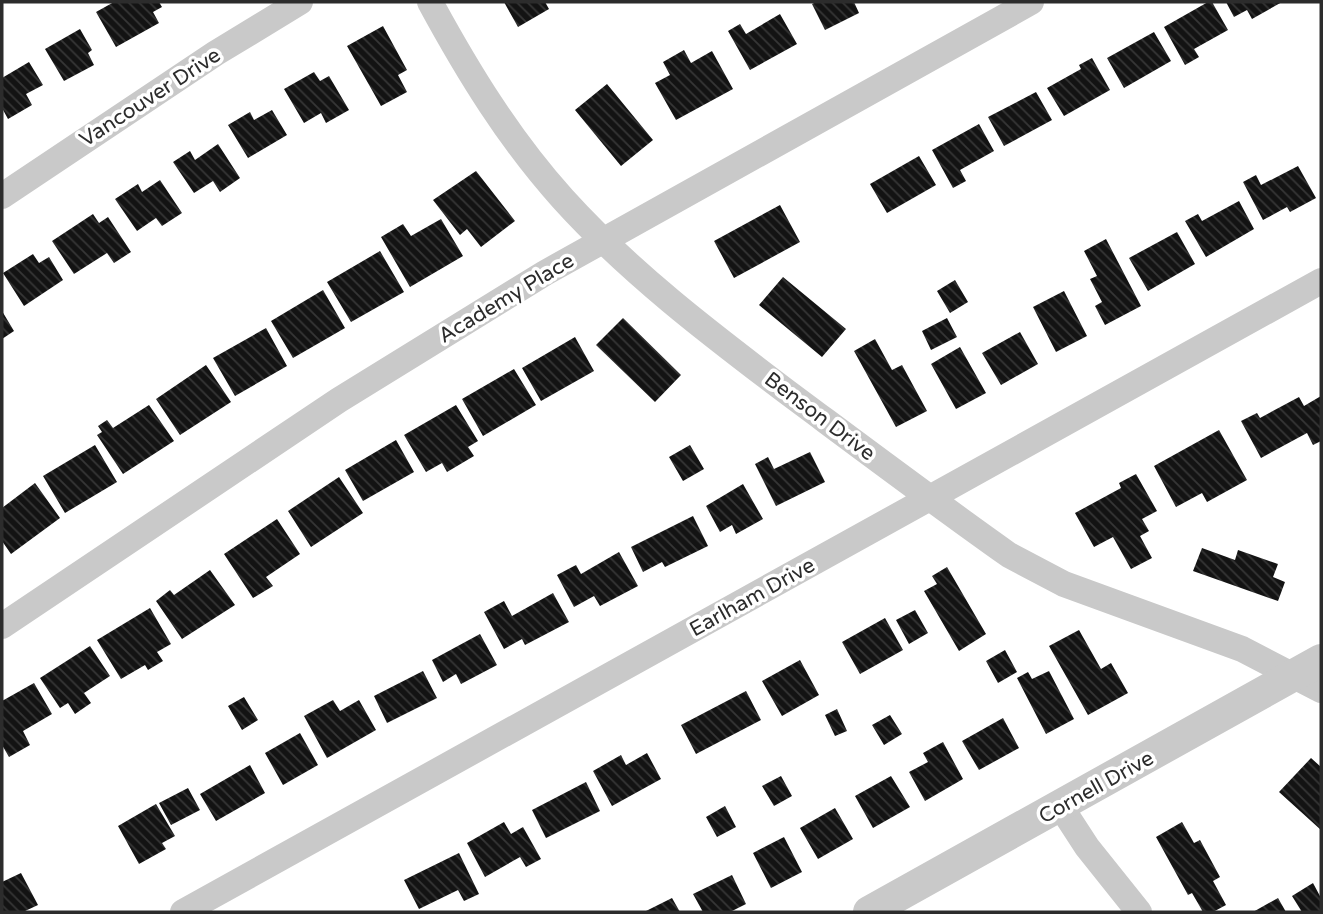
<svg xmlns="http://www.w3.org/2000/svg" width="1323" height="914" font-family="'Varela Round',sans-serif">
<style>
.building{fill:url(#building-back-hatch)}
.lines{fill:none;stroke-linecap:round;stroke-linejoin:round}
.minor{stroke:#c9c9c9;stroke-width:26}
.tertiary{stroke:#c9c9c9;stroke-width:32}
.labels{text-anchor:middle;stroke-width:7;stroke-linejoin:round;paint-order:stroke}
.street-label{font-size:21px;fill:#2c2c2c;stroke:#fff}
</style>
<defs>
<pattern id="building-back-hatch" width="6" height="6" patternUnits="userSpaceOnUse" patternTransform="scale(1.75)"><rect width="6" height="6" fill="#131313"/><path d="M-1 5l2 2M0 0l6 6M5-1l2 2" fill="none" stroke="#363636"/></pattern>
</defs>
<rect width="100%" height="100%" fill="#fff"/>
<path class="building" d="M 114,2 L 159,2 L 162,7 L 153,12 L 159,23 L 116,47 L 96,12 Z
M 504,2 L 545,2 L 549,9 L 518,27 Z
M 816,2 L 854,2 L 859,13 L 825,30 L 812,4 Z
M 1208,2 L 1212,2 L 1228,30 L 1194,49 L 1199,57 L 1185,65 L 1164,27 Z
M 1226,2 L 1282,2 L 1252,19 L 1247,10 L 1234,17 Z
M 780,14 L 797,44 L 750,70 L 728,31 L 740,24 L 746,34 Z
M 383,26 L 407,70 L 398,75 L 407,92 L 381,106 L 347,46 Z
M 80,29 L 92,50 L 88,53 L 94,65 L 64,81 L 45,49 Z
M 1154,32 L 1171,61 L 1124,88 L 1107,58 Z
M 684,50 L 691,63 L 712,51 L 733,89 L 676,120 L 655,83 L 670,75 L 663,62 Z
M 1092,58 L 1110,90 L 1064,116 L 1047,88 L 1081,69 L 1079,65 Z
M 29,62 L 43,85 L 26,94 L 32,105 L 8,119 L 2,108 L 2,78 Z
M 314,72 L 320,81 L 329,76 L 349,110 L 326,123 L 321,113 L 304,123 L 284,89 Z
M 607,84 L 653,140 L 621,166 L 575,110 Z
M 1036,92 L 1052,120 L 1004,146 L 988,117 Z
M 272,110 L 287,135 L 248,158 L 228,125 L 250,112 L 254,120 Z
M 979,124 L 994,151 L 960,170 L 966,181 L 953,188 L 932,150 Z
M 218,144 L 240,178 L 220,192 L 213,181 L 194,193 L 173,162 L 190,151 L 195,160 Z
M 919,156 L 936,185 L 887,213 L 870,184 Z
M 1298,166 L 1316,198 L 1290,212 L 1287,207 L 1263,220 L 1243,182 L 1256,175 L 1261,185 Z
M 476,171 L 515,221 L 481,247 L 467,229 L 460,235 L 433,200 Z
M 160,180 L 182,213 L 162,226 L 156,218 L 137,231 L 115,199 L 138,184 L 142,192 Z
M 1239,201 L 1254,229 L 1206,257 L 1185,221 L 1198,214 L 1202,221 Z
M 780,205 L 800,242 L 734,278 L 714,241 Z
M 93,214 L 99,223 L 108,217 L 131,252 L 114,263 L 107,253 L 74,274 L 52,241 Z
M 441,219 L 463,256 L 410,287 L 381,237 L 403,224 L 411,236 Z
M 1177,232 L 1195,264 L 1148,291 L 1129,258 Z
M 1106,239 L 1141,306 L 1105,325 L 1095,306 L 1102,302 L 1090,279 L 1097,276 L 1084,251 Z
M 380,251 L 404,292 L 351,322 L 327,282 Z
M 33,254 L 39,263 L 49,257 L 63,280 L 24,306 L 3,273 Z
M 783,277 L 846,329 L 822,357 L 759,305 Z
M 955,280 L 968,302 L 950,313 L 937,291 Z
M 323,290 L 345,328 L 293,358 L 271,321 Z
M 1064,291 L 1087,336 L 1056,352 L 1033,307 Z
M 2,311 L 14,331 L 2,339 Z
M 623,318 L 681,375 L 655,402 L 596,345 Z
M 947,318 L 957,337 L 931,350 L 922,331 Z
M 266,328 L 287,366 L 235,396 L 213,358 Z
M 1020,332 L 1038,364 L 1001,385 L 982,353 Z
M 575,337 L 594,371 L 541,401 L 522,368 Z
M 875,339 L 892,370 L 902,365 L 927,411 L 896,427 L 854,351 Z
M 960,347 L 986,393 L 956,409 L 931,364 Z
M 206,365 L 231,402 L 180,435 L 156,399 Z
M 514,369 L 536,405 L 483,436 L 462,399 Z
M 1321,396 L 1321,441 L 1313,445 L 1307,433 L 1261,458 L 1241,421 L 1257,413 L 1260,418 L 1299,397 L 1304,406 Z
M 149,405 L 174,441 L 123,474 L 97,435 L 102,432 L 98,426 L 107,420 L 113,428 Z
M 456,405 L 478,441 L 468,447 L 474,456 L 447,472 L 442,463 L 426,472 L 404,435 Z
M 1219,430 L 1247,480 L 1207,502 L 1202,493 L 1176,507 L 1154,466 Z
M 396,440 L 414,472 L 363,501 L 345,470 Z
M 95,445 L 117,482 L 65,513 L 43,476 Z
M 690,445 L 704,469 L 683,481 L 669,457 Z
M 810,452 L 825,482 L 776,506 L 755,464 L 768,457 L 774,469 Z
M 1136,474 L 1157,511 L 1142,519 L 1149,531 L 1140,536 L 1152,558 L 1131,569 L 1113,537 L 1094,547 L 1075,513 L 1121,488 L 1119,483 Z
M 339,477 L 363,513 L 311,547 L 288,511 Z
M 35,483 L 60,518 L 11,554 L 2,541 L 2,508 Z
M 743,484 L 763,519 L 736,534 L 732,525 L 720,532 L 706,506 Z
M 693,516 L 708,546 L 665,567 L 662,562 L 643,572 L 631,547 Z
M 277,519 L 300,554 L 266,577 L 273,586 L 253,598 L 224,554 Z
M 1202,548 L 1235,560 L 1238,550 L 1278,564 L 1273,577 L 1285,582 L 1278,601 L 1193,571 Z
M 619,552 L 638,586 L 600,606 L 594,596 L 574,607 L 557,575 L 576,565 L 581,574 Z
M 947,567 L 986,634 L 959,651 L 924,591 L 937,584 L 932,576 Z
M 210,570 L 235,605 L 182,639 L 156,601 L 170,590 L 174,595 Z
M 553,593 L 569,622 L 525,645 L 522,639 L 504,649 L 484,612 L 504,601 L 512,616 Z
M 150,608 L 171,644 L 157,652 L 163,661 L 148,670 L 145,665 L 121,679 L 97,640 Z
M 915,610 L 928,633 L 909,644 L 896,620 Z
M 885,618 L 903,650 L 860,674 L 842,642 Z
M 1079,630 L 1101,669 L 1111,663 L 1128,693 L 1088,715 L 1049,646 Z
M 480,634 L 497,665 L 461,684 L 456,674 L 443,682 L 432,660 Z
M 90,646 L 110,676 L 84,693 L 91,703 L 75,714 L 68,703 L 60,708 L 40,678 Z
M 1005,650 L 1017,672 L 998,683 L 986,661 Z
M 800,660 L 819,695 L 782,716 L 762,681 Z
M 423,671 L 437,698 L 387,723 L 374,696 Z
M 1049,671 L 1074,719 L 1046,734 L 1017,678 L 1028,672 L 1032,679 Z
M 34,683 L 52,714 L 23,731 L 30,745 L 9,757 L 2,745 L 2,701 Z
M 746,691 L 761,720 L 696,754 L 681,725 Z
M 244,697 L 258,720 L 242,730 L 228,706 Z
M 333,700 L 340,711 L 359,700 L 376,730 L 327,758 L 304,716 Z
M 837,709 L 847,731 L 835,736 L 825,715 Z
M 890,715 L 902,734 L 884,745 L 872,725 Z
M 1003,718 L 1019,748 L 979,770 L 962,741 Z
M 300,733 L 318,765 L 283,785 L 265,753 Z
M 943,742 L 963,779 L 925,801 L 909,772 L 928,762 L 923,753 Z
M 647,753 L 661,779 L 612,806 L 593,771 L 621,755 L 626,765 Z
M 1311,758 L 1321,767 L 1321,830 L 1279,792 Z
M 250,765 L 265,793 L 216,821 L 200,794 Z
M 781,776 L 792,796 L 774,806 L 762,786 Z
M 891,776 L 910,807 L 873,828 L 855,796 Z
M 586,782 L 600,811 L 546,838 L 532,810 Z
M 188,788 L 200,810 L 171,825 L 159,803 Z
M 156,804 L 175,836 L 162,843 L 166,849 L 139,864 L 118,826 Z
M 725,806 L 736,827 L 717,837 L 706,817 Z
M 835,808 L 853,839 L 818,859 L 800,828 Z
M 504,822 L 511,834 L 523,827 L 541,859 L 526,867 L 520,857 L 485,877 L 467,843 Z
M 1182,822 L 1194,843 L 1200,840 L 1220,877 L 1213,881 L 1226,905 L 1213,912 L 1203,912 L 1192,893 L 1188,895 L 1156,837 Z
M 784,837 L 802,872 L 771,888 L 753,853 Z
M 459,853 L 479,894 L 464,901 L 458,890 L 419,909 L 404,880 Z
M 21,873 L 38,905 L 23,912 L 2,912 L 2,882 Z
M 732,875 L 746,904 L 730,912 L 703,912 L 693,894 Z
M 1313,883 L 1321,898 L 1321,912 L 1302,912 L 1292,896 Z
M 672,898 L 680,912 L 644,912 Z
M 1278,898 L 1286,912 L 1253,912 Z"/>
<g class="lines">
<path class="minor" d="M 430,2 C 468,72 509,139 563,199 C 629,272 709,333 787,392 C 861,447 934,502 1009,555 L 1064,584 L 1242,649 L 1321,690
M 2,196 L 216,53 L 300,2
M 2,626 L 339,400 L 545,273 L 1031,2
M 1061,807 L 1087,847 L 1139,912
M 183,912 L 1321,281"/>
<path class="tertiary" d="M 869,912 L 1321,660"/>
</g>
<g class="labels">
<g class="street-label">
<text transform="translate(150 97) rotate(-33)" y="7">Vancouver Drive</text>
<text transform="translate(506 298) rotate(-31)" y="7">Academy Place</text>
<text transform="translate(820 416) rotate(37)" y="7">Benson Drive</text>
<text transform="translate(752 597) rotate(-29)" y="7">Earlham Drive</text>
<text transform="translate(1096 787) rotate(-29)" y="7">Cornell Drive</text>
</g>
</g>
<rect width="1323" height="914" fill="none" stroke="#2c2c2c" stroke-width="7"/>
</svg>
